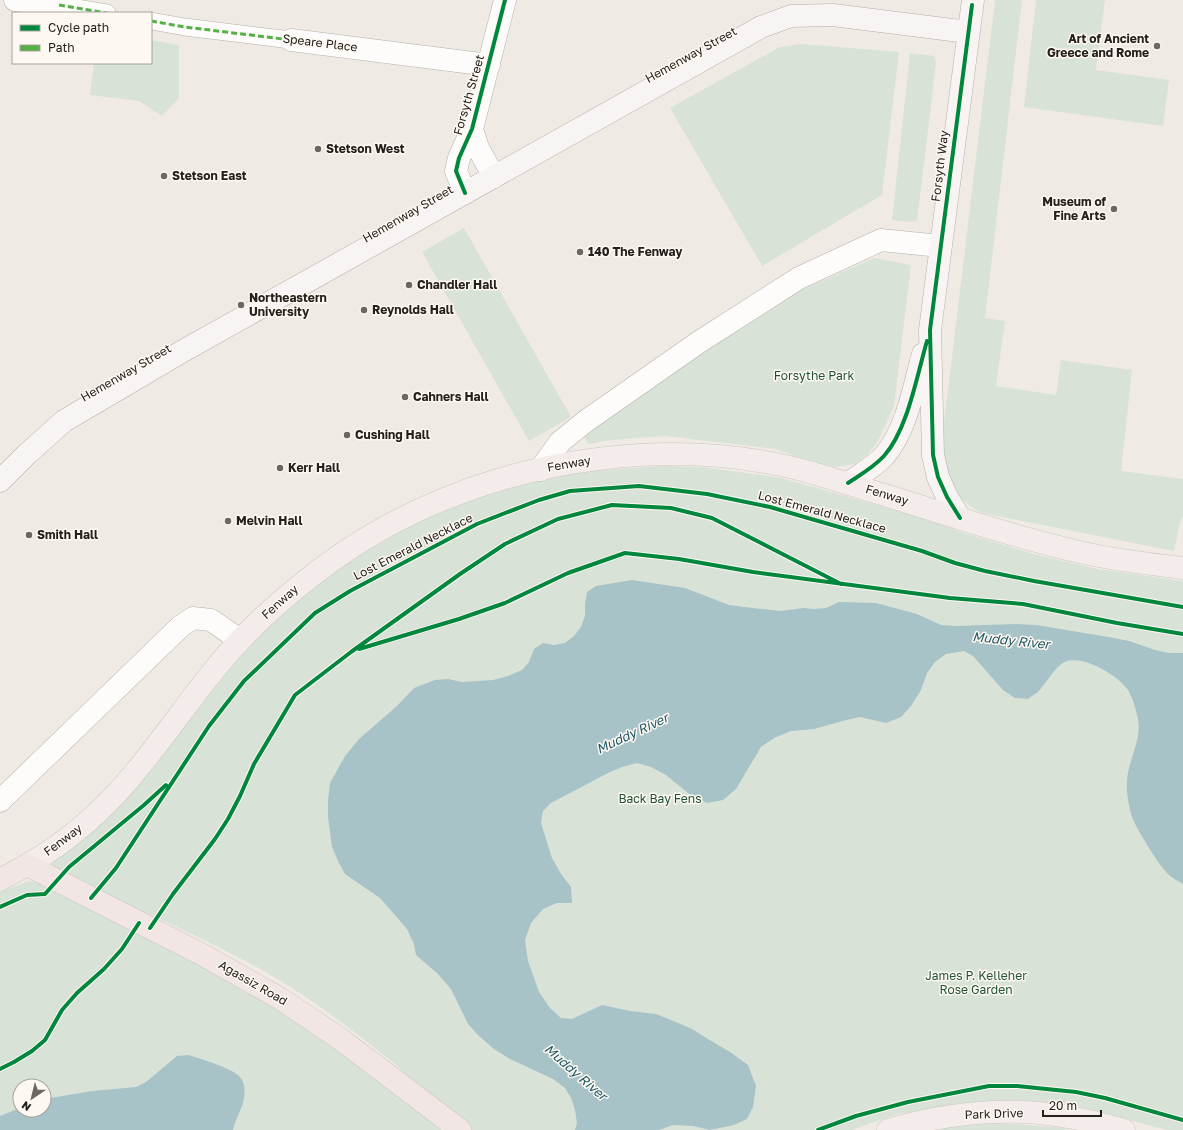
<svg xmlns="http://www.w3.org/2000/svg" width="1183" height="1130" font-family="'Golos Text',sans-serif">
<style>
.green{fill:#d9e2d7;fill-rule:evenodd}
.water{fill:#a7c3c7}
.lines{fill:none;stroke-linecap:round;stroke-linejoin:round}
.pedestrian-casing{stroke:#b4b0ab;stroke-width:18}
.minor-casing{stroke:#b4b0ab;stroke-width:23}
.secondary-casing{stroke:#b4b0ab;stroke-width:23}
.primary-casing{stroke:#c9c7c4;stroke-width:23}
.trunk-casing{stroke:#c9c7c4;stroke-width:23}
.pedestrian{stroke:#fdfcfb;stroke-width:17}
.minor{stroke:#fdfcfb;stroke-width:22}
.secondary{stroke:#f8f4f3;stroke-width:22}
.primary{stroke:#f4ecea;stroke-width:22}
.trunk{stroke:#f1e6e4;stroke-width:22}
.quiet{stroke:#55b145;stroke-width:3;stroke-dasharray:6 3;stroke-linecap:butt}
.cycleway-casing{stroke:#fef8f2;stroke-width:6}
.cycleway{stroke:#00873e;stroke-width:4}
.poi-dot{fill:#6b6762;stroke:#fef8f2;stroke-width:1.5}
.labels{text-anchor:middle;stroke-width:3;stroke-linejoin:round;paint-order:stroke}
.poi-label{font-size:12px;font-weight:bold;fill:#24201c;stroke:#fef8f2;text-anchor:start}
.street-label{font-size:12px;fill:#24201c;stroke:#fef8f2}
.park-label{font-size:12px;fill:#205333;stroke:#fef8f2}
.water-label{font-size:13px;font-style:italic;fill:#1e5863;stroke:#fef8f2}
</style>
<rect width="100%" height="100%" fill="#f0eae4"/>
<path class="green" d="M 995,0 L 1022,0 L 985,318 L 1005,321 L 996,386 L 1056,395 L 1061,360 L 1132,370 L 1121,471 L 1183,479 L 1183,516 L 1180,522 L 1174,551 L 982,513 C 962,503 946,485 942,462 C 941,455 942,447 942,440 Z
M 1036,0 L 1105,0 L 1096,70 L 1169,80 L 1163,126 L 1024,107 Z
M 151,40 L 179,45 L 179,98 L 162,116 L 139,101 L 90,95 L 94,63 L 151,63 Z
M 801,44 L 899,52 L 882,195 L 762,266 L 670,108 L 780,47 Z
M 910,53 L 934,56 L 936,63 L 917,221 L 911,222 L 892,220 Z
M 464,228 L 571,417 L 529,441 L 422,252 Z
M 874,258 L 911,265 L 894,406 L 878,441 L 868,454 L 855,464 L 835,467 L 804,459 L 775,449 L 665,436 L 611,440 L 588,444 L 583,435 L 783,298 Z
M 664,466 L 703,467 L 781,478 L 923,518 L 964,533 L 1030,553 L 1097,569 L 1183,581 L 1183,1130 L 1167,1130 L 1069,1104 L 1016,1100 L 986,1101 L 955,1104 L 894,1115 L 852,1130 L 472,1130 L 440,1103 L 399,1074 L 402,1070 C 358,1034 313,999 264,971 C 197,934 125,904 56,871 L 52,864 L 103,820 L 133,791 L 234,663 L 271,623 L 308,592 L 355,558 L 430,515 L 482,496 L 521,484 L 583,471 Z
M 29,881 L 41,884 L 108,916 L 156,944 L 207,968 L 304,1023 L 443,1130 L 0,1130 L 0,892 ZM 20,1086 L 44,1086 L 44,1110 L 20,1110 Z
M 998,1123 L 1066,1128 L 1065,1130 L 935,1130 L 944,1128 Z"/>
<path class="water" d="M 632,580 L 685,588 L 729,605 L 744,607 L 781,611 L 803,608 L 814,609 L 826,608 L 839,602 L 876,603 L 917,614 L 941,625 L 957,626 L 1015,624 L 1036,625 L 1114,638 L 1129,641 L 1155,650 L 1169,653 L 1183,653 L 1183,884 C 1178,881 1172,878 1168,874 C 1158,864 1137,830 1132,817 C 1129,807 1126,792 1127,781 C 1128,760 1142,740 1138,719 C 1136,710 1133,698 1128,690 C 1118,675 1085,656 1067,661 C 1057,664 1049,679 1042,687 C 1039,692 1033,695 1028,699 L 1015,698 L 1003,690 L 973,656 L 964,651 L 946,654 L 935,662 L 927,673 L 921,690 L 911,706 L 901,717 L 886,723 L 860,717 L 846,720 L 814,729 L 791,731 L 774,738 L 761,747 L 736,789 L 723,800 L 707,803 L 693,797 L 666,775 L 651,767 L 637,763 L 622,767 L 608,773 L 551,803 L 543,811 L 541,823 L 552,858 L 561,874 L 571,887 L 572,903 L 557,903 L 543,909 L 531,923 L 525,940 L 528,961 L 539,992 L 550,1008 L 561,1018 L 572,1019 L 602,1005 L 630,1011 L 656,1014 L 671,1020 L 692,1029 L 708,1039 L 730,1052 L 748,1065 L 756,1086 L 753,1107 L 747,1119 L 734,1125 L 710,1130 L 693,1126 L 673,1125 L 659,1130 L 575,1130 L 577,1123 L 575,1110 L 571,1098 L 565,1088 L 553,1079 L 510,1059 L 494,1049 L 478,1035 L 468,1024 L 451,989 L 437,973 L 416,955 L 414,944 L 407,929 L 380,898 L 345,874 L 339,863 L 332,847 L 328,817 L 328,800 L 330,783 L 345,756 L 359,739 L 397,706 L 414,688 L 435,680 L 448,679 L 462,682 L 493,680 L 508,676 L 522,670 L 529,662 L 534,649 L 543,643 L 554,645 L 565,643 L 574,636 L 581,627 L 585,616 L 585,604 L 587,592 L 596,586 Z
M 188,1055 C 199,1058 234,1069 240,1077 C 245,1083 245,1090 244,1098 C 243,1108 235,1119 233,1130 L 0,1130 L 0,1116 L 20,1108 L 20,1110 L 44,1110 L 44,1099 L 92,1091 L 136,1087 L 146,1082 L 177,1056 Z"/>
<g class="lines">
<g class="pedestrian-casing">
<path id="pedestrian" d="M 59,5 L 107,13
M 151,21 L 185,27 L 291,40"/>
</g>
<g class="minor-casing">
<path id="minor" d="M 15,0 L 59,5 L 59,0
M 291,40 L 489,65
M 472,129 L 478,148 L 494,177
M 465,193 L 456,171 L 459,158 L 472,129 L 505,0
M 540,470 L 560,442 L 586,421 L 699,342 L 799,278 L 881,240 L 940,246
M 0,801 L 181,626 L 193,618 L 211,620 L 240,640"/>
</g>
<g class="secondary-casing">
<path id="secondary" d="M 0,481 L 26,455 L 64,421 L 86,408 L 183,351 L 761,27 L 791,16 L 833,15 L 968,32
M 848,483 C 860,475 874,467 885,455 C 907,429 914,386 923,354
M 960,518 L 947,497 L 938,477 L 933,455 L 930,330 L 973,0"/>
</g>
<g class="primary-casing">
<path id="primary" d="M 27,865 C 71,840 110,804 141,765 C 166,734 189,701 214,670 C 239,639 268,611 299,586 C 338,554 382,526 428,506 C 535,458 670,440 785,466 C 809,471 832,479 855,486 C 923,506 990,530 1059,547 C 1099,558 1141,563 1183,568
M 888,1130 C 942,1114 999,1107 1056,1115 C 1079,1118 1102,1124 1124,1130"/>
</g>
<g class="trunk-casing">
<path id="trunk" d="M 0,880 L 27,865 L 205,956 L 281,999 L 339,1038 L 460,1130"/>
</g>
<use href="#pedestrian" class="pedestrian"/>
<use href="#minor" class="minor"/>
<use href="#secondary" class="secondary"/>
<use href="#primary" class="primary"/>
<use href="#trunk" class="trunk"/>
<path class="quiet" d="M 59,5 L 107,13
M 151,21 L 185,27 L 291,40"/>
<g class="cycleway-casing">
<path id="cycleway" d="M 465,193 L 456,171 L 459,158 L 472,129 L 505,0
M 848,483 C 860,475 874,467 884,456 C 908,429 917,375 927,341
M 960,518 L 947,497 L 938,477 L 933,455 L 930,330 L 972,5
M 359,649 L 459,619 L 505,603 L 568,573 L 625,553 L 679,559 L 753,572 L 950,598 L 1023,604 L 1117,623 L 1183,634
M 91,898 L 116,868 L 209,726 L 244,681 L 315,613 L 350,591 L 477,524 L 539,500 L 570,491 L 639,486 L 707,494 L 770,507 L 922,551 L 955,563 L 985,571 L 1034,581 L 1183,607
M 0,907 L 27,895 L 45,894 L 69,867 L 144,805 L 166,785
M 150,928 L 173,894 L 215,839 L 228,819 L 240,796 L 254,764 L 295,695 L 351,652 L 460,574 L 505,544 L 558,519 L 612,505 L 671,508 L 712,518 L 841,584
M 0,1069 L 14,1062 L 32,1051 L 45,1040 L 62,1010 L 77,993 L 104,969 L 122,949 L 139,923
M 818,1130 L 856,1116 L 908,1102 L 989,1086 L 1017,1086 L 1076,1092 L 1105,1098 L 1183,1120"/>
</g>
<use href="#cycleway" class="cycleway"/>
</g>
<g class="poi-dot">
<circle cx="1157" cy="46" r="4"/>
<circle cx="318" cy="149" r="4"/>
<circle cx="164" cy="176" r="4"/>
<circle cx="1114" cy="209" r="4"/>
<circle cx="580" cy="252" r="4"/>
<circle cx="409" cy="285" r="4"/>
<circle cx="241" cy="305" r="4"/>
<circle cx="364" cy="310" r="4"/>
<circle cx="405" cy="397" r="4"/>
<circle cx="347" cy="435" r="4"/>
<circle cx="280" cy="468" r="4"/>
<circle cx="228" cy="521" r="4"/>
<circle cx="29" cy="535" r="4"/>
</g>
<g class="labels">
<g class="poi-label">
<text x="1149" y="43" text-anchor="end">Art of Ancient<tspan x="1149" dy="14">Greece and Rome</tspan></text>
<text x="326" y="153">Stetson West</text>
<text x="172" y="180">Stetson East</text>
<text x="1106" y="206" text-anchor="end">Museum of<tspan x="1106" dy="14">Fine Arts</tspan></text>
<text x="588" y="256">140 The Fenway</text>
<text x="417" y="289">Chandler Hall</text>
<text x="249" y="302">Northeastern<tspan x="249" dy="14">University</tspan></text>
<text x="372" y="314">Reynolds Hall</text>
<text x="413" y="401">Cahners Hall</text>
<text x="355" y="439">Cushing Hall</text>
<text x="288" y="472">Kerr Hall</text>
<text x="236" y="525">Melvin Hall</text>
<text x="37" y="539">Smith Hall</text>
</g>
<g class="street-label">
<text transform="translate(320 43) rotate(7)" y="4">Speare Place</text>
<text transform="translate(691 55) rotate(-29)" y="4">Hemenway Street</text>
<text transform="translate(469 95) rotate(-74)" y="4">Forsyth Street</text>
<text transform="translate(940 166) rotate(-83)" y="4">Forsyth Way</text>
<text transform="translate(408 214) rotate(-30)" y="4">Hemenway Street</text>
<text transform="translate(126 373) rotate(-30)" y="4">Hemenway Street</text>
<text transform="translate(569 464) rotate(-10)" y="4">Fenway</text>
<text transform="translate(887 495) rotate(17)" y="4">Fenway</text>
<text transform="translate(822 512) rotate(15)" y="4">Lost Emerald Necklace</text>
<text transform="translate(413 547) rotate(-27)" y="4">Lost Emerald Necklace</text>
<text transform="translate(280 602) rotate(-42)" y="4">Fenway</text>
<text transform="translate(63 840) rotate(-37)" y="4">Fenway</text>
<text transform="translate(253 983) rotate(30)" y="4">Agassiz Road</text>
<text transform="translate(994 1114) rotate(-2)" y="4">Park Drive</text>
</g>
<g class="park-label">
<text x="814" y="380">Forsythe Park</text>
<text x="660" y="803">Back Bay Fens</text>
<text x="976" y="980">James P. Kelleher<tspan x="976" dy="14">Rose Garden</tspan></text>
</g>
<g class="water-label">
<text transform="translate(1011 640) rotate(6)" y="5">Muddy River</text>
<text transform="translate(632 733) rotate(-25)" y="5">Muddy River</text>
<text transform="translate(576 1072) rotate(41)" y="5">Muddy River</text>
</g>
</g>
<rect x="12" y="12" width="140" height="52" fill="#fef8f2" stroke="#a7a29c"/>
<rect x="20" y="25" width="20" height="6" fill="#00873e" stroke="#a7a29c"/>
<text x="48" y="32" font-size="12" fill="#24201c">Cycle path</text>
<rect x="20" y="45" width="20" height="6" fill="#55b145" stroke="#a7a29c"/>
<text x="48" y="52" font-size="12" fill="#24201c">Path</text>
<g transform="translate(32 1098) rotate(215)"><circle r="19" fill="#fef8f2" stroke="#a7a29c"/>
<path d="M0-3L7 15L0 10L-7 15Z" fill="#6b6762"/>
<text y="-6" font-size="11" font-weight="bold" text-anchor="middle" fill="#24201c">N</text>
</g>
<path d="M1043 1110v6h58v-6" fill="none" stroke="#24201c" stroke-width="2"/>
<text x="1049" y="1110" font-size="12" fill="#24201c" stroke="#fef8f2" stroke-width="3" paint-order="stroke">20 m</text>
</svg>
